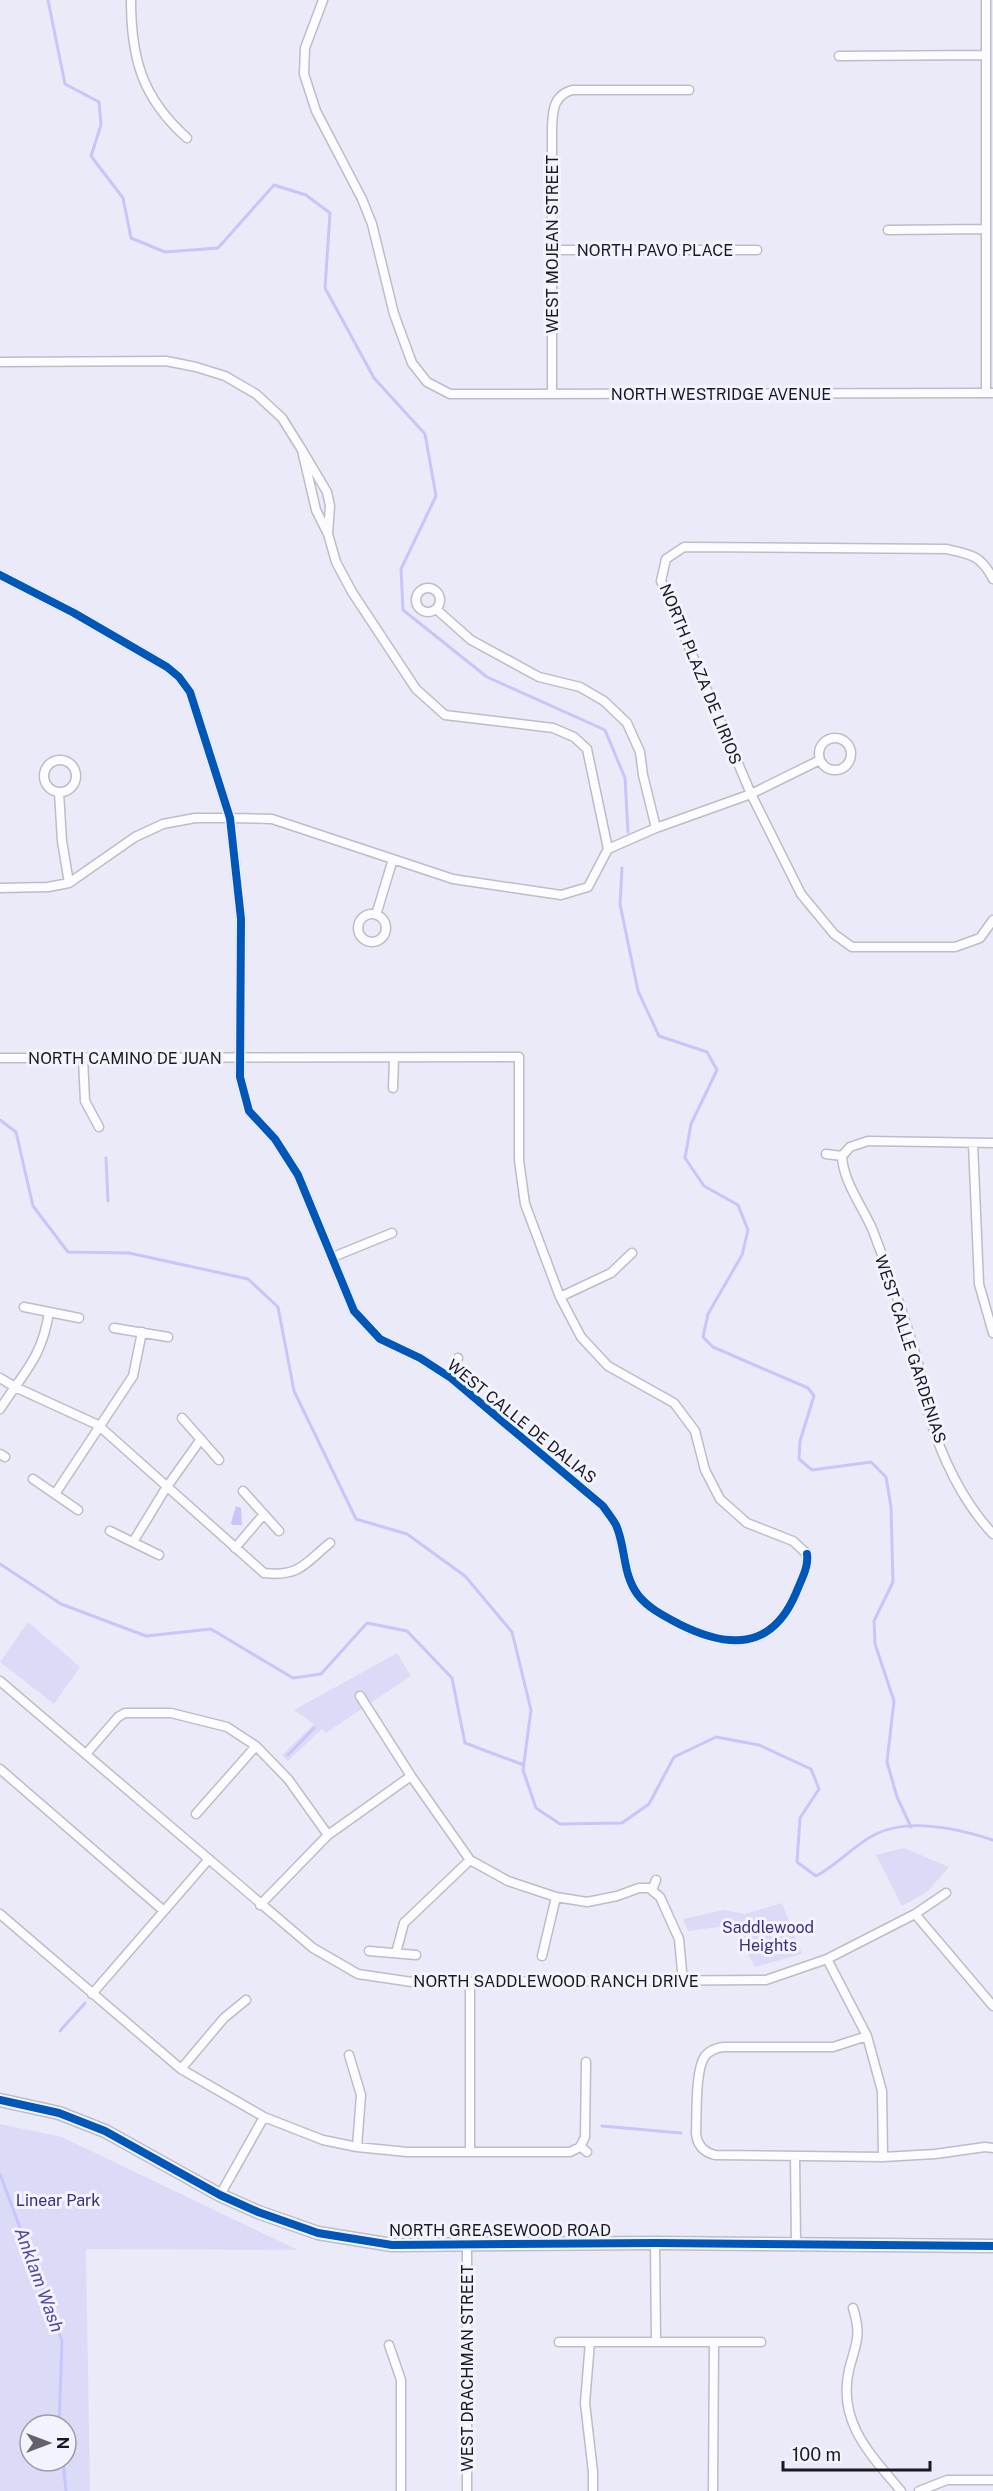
<svg xmlns="http://www.w3.org/2000/svg" width="993" height="2491" font-family="'Public Sans',sans-serif">
<style>
.green{fill:#dcdbf7;fill-rule:evenodd}
.water{fill:#c7c5f9}
.lines{fill:none;stroke-linecap:round;stroke-linejoin:round}
.stream{stroke:#c7c5f9;stroke-width:3}
.street-casing{stroke:#bdbcc7;stroke-width:11}
.secondary-casing{stroke:#bdbcc7;stroke-width:15}
.street{stroke:#fcfcfe;stroke-width:8}
.secondary{stroke:#fcfcfe;stroke-width:12}
.cycleway-casing{stroke:#f3f3fe;stroke-width:11}
.cycleway{stroke:#0057b8;stroke-width:8}
.labels{text-anchor:middle;stroke-width:6;stroke-linejoin:round;paint-order:stroke}
.street-label{font-size:16px;fill:#1a1922;stroke:#f3f3fe}
.park-label{font-size:16px;fill:#3b2d7c;stroke:#f3f3fe}
.water-label{font-size:18px;font-style:italic;fill:#534899;stroke:#f3f3fe}
</style>
<rect width="100%" height="100%" fill="#ebeaf8"/>
<path class="green" d="M 28,1622 L 80,1667 L 54,1704 L 0,1662 Z
M 397,1653 L 411,1676 L 326,1733 L 322,1729 L 288,1761 L 282,1755 L 314,1724 L 294,1710 Z
M 904,1848 L 949,1867 L 927,1892 L 902,1906 L 876,1855 Z
M 782,1903 L 802,1954 L 755,1967 L 733,1925 L 688,1931 L 683,1919 L 724,1910 L 745,1914 Z
M 0,2124 L 62,2137 L 298,2250 L 86,2249 L 90,2491 L 0,2491 ZM 30,2425 L 66,2425 L 66,2461 L 30,2461 Z"/>
<path class="water" d="M 236,1506 L 241,1508 L 242,1525 L 232,1525 L 231,1523 Z"/>
<g class="lines">
<path class="stream" d="M 48,0 L 65,84 L 99,102 L 101,125 L 91,156 L 123,198 L 131,238 L 165,252 L 218,248 L 274,185 L 306,195 L 330,213 L 325,288 L 374,378 L 425,434 L 436,496 L 401,569 L 403,610 L 487,677 L 605,730 L 625,778 L 628,832
M 622,868 L 620,904 L 638,991 L 659,1036 L 707,1052 L 717,1070 L 691,1124 L 685,1158 L 704,1186 L 738,1205 L 748,1230 L 742,1255 L 708,1314 L 703,1337 L 713,1347 L 808,1388 L 814,1396 L 800,1441 L 799,1459 L 812,1470 L 871,1462 L 886,1477 L 891,1507 L 893,1582 L 874,1621 L 875,1644 L 894,1701 L 887,1762 L 897,1797 L 911,1827
M 0,1120 L 16,1132 L 33,1206 L 68,1252 L 129,1253 L 248,1279 L 278,1307 L 294,1391 L 356,1519 L 407,1534 L 465,1576 L 512,1632 L 531,1710 L 523,1770 L 536,1808 L 560,1824 L 622,1823 L 649,1804 L 674,1757 L 716,1737 L 759,1745 L 811,1769 L 819,1789 L 800,1818 L 797,1862 L 816,1876 C 839,1864 856,1843 876,1834 C 910,1817 959,1829 993,1840
M 106,1158 L 108,1201
M 0,1564 L 61,1604 L 146,1636 L 211,1629 L 293,1678 L 321,1674 L 367,1623 L 407,1631 L 452,1678 L 465,1743 L 524,1765
M 288,1755 L 314,1728
M 60,2031 L 85,2003
M 602,2126 L 681,2133
M 0,2174 L 62,2341 L 59,2425
M 63,2461 L 66,2491"/>
<g class="street-casing">
<path id="street" d="M 131,0 C 131,58 142,98 187,138
M 323,0 L 305,48 L 304,74 L 316,111 L 362,199 L 372,224 L 394,314 L 412,363 L 427,382 L 450,394 L 993,393
M 986,0 L 986,393
M 839,56 L 986,55
M 888,230 L 986,229
M 553,250 L 757,250
M 0,362 L 166,361 L 196,367 L 225,376 L 256,394 L 282,418 L 302,450
M 552,394 L 552,127 C 553,110 553,96 572,90 L 689,90
M 328,534 L 330,506 L 327,492 L 302,450 L 316,510 L 328,534 L 336,562 L 352,592 L 416,689 L 445,715 L 553,728 L 574,737 L 587,749 L 608,849
M 0,575 L 74,613 L 167,667 L 179,677 L 190,692 L 230,818 L 241,919 L 240,1077 L 249,1111 L 275,1139 L 298,1175 L 354,1311 L 380,1339 L 420,1358 L 451,1378 L 603,1506 C 607,1512 612,1518 616,1525 C 626,1547 622,1574 638,1595 C 648,1608 664,1616 679,1624 C 729,1649 772,1650 796,1593 C 801,1580 809,1567 807,1554
M 993,579 C 981,555 970,554 946,549 L 684,547 L 666,559 L 661,581 L 751,794 L 801,894 L 834,934 L 852,947 L 955,947 L 980,938 L 993,920
M416 600a12 12 0 1 1 24 0a12 12 0 1 1-24 0Z
M 436,609 L 471,640 L 539,677 L 580,687 L 604,701 L 627,723 L 640,752 L 643,775 L 656,828
M819 754a16 16 0 1 1 32 0a16 16 0 1 1-32 0Z
M44 776a16 16 0 1 1 32 0a16 16 0 1 1-32 0Z
M 59,792 L 62,841 L 69,883
M 0,888 L 48,887 L 69,883 L 135,837 L 163,824 L 195,818 L 230,818 L 272,819 L 453,879 L 561,895 L 588,887 L 608,849 L 656,828 L 751,794 L 820,760
M358 928a14 14 0 1 1 28 0a14 14 0 1 1-28 0Z
M 376,915 L 393,859
M 0,1058 L 519,1057 L 519,1160 L 525,1204 L 560,1297 L 581,1337 L 608,1366 L 674,1403 L 695,1431 L 705,1470 L 720,1499 L 747,1523 L 793,1541 L 807,1554
M 83,1058 L 85,1101 L 99,1127
M 393,1088 L 394,1059
M 973,1143 L 979,1284 L 993,1333
M 826,1154 L 842,1156
M 842,1156 C 843,1182 863,1207 873,1231 C 891,1278 908,1326 921,1374 C 925,1387 926,1401 929,1414 C 941,1457 963,1502 993,1534
M 842,1156 L 850,1147 L 868,1141 L 993,1143
M 333,1257 L 392,1233
M 560,1297 L 611,1273 L 632,1253
M 24,1307 L 79,1318
M 114,1328 L 168,1337
M 449,1376 L 458,1358
M 0,1378 L 15,1387 L 98,1425 L 264,1573 C 300,1577 304,1564 330,1543
M 0,1409 C 24,1372 42,1358 49,1312
M 182,1418 L 219,1460
M 0,1454 L 5,1457
M 33,1479 L 78,1510
M 243,1491 L 279,1531
M 55,1494 L 133,1376 L 142,1332
M 110,1531 L 159,1555
M 133,1542 L 166,1488 L 201,1439
M 235,1548 L 264,1514
M 0,1681 L 313,1948 L 358,1974 L 412,1982 L 766,1980 L 827,1959 L 915,1914 L 946,1893
M 360,1696 L 411,1776 L 470,1860 L 508,1881 L 556,1897 L 587,1902 L 617,1896 L 639,1888 L 649,1888 L 660,1897 L 679,1939 L 683,1982
M 86,1754 L 118,1717 L 125,1713 L 171,1713 L 227,1727 L 256,1746 L 288,1779 L 328,1835
M 0,1769 L 164,1911
M 196,1814 L 256,1746
M 652,1890 L 656,1880
M 260,1905 L 328,1835 L 411,1776
M 0,1914 L 181,2069 L 264,2117 L 323,2140 L 357,2147 L 407,2152 L 570,2152 L 580,2147 L 585,2137 L 586,2062
M 915,1914 L 993,2006
M 369,1951 L 416,1955
M 396,1953 L 404,1923 L 470,1860
M 542,1956 L 556,1897
M 827,1959 L 867,2036 L 882,2091 L 883,2157
M 470,1982 L 470,2152
M 92,1994 L 209,1859
M 867,2036 L 833,2047 L 723,2047 C 716,2048 710,2050 705,2056 C 695,2070 697,2114 696,2133 C 697,2145 703,2152 715,2155 L 883,2157 L 935,2154 L 985,2147 L 993,2148
M 349,2055 L 361,2095 L 357,2147
M 181,2069 L 224,2018 L 246,2000
M 580,2146 L 587,2152
M 795,2156 L 796,2243
M 220,2195 L 264,2117
M 655,2243 L 656,2342
M 853,2308 C 862,2337 856,2342 849,2370 C 837,2422 871,2455 901,2491
M 559,2342 L 761,2342
M 590,2342 L 585,2403 L 593,2472 L 593,2491
M 389,2345 L 401,2380 L 401,2491
M 467,2491 L 467,2246
M 713,2491 L 714,2342
M 919,2491 L 947,2480 L 993,2480"/>
</g>
<g class="secondary-casing">
<path id="secondary" d="M 0,2100 L 59,2113 L 105,2131 L 220,2195 L 258,2212 L 318,2233 L 392,2245 L 655,2243 L 993,2246"/>
</g>
<use href="#street" class="street"/>
<use href="#secondary" class="secondary"/>
<g class="cycleway-casing">
<path id="cycleway" d="M 0,575 L 74,613 L 167,667 L 179,677 L 190,692 L 230,818 L 241,919 L 240,1077 L 249,1111 L 275,1139 L 298,1175 L 354,1311 L 380,1339 L 420,1358 L 451,1378 L 603,1506 C 607,1512 612,1518 616,1525 C 626,1547 622,1574 638,1595 C 648,1608 664,1616 679,1624 C 729,1649 772,1650 796,1593 C 801,1580 809,1567 807,1554
M 0,2100 L 59,2113 L 105,2131 L 220,2195 L 258,2212 L 318,2233 L 392,2245 L 655,2243 L 993,2246"/>
</g>
<use href="#cycleway" class="cycleway"/>
</g>
<g class="labels">
<g class="street-label">
<text transform="translate(552 244) rotate(-90)" y="6">WEST MOJEAN STREET</text>
<text x="655" y="256">NORTH PAVO PLACE</text>
<text x="721" y="400">NORTH WESTRIDGE AVENUE</text>
<text transform="translate(701 674) rotate(68)" y="6">NORTH PLAZA DE LIRIOS</text>
<text x="125" y="1064">NORTH CAMINO DE JUAN</text>
<text transform="translate(911 1349) rotate(72)" y="6">WEST CALLE GARDENIAS</text>
<text transform="translate(522 1421) rotate(39)" y="6">WEST CALLE DE DALIAS</text>
<text x="556" y="1987">NORTH SADDLEWOOD RANCH DRIVE</text>
<text x="500" y="2236">NORTH GREASEWOOD ROAD</text>
<text transform="translate(467 2368) rotate(-90)" y="6">WEST DRACHMAN STREET</text>
</g>
<g class="park-label">
<text x="768" y="1933">Saddlewood<tspan x="768" dy="18">Heights</tspan></text>
<text x="58" y="2206">Linear Park</text>
</g>
<g class="water-label">
<text transform="translate(39 2280) rotate(70)" y="6">Anklam Wash</text>
</g>
</g>
<g transform="translate(48 2443) rotate(90)"><circle r="28" fill="#f3f3fe" stroke="#9c9ca6" stroke-width="1.5"/>
<path d="M0-4.5L10 22L0 15L-10 22Z" fill="#63626d"/>
<text y="-9" font-size="16" font-weight="bold" text-anchor="middle" fill="#1a1922">N</text>
</g>
<path d="M783 2461v9h147v-9" fill="none" stroke="#1a1922" stroke-width="3"/>
<text x="792" y="2461" font-size="18" fill="#1a1922" stroke="#f3f3fe" stroke-width="4.5" paint-order="stroke">100 m</text>
</svg>
